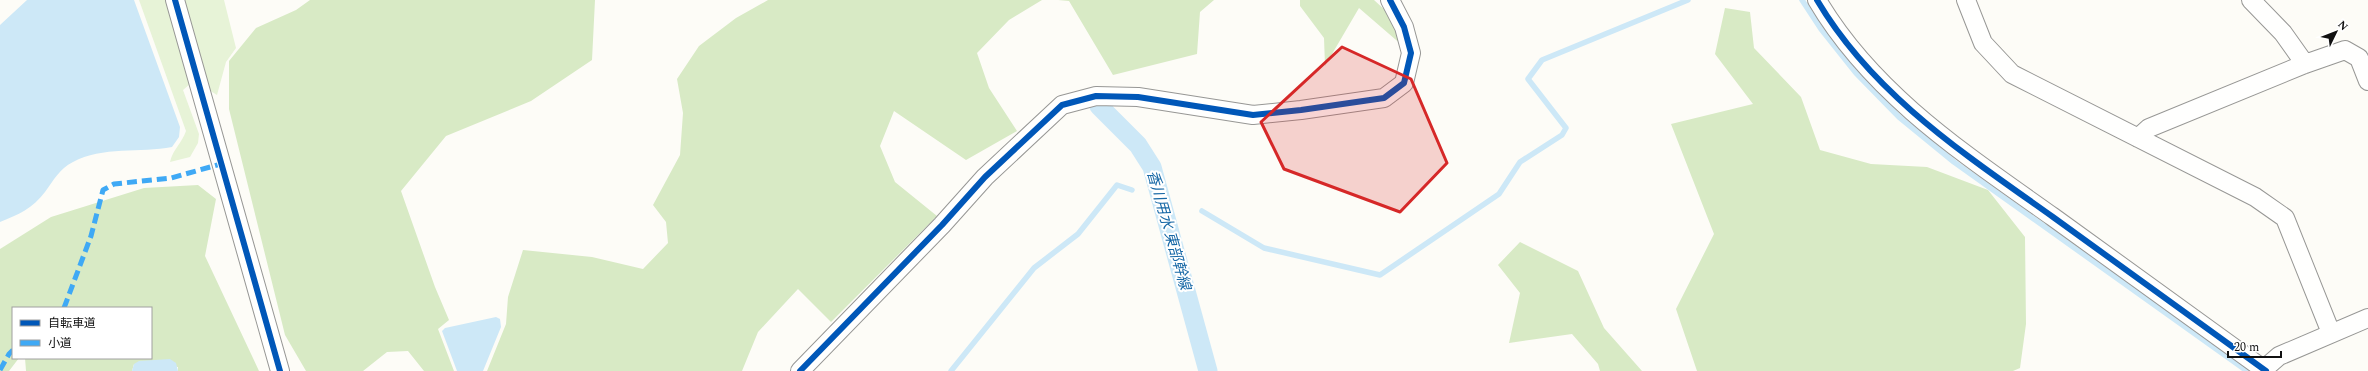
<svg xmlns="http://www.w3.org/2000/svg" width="2368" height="371" font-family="Spectral,'Noto Sans JP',serif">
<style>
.green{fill:#e7f3d7}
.forest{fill:#d8eac5}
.water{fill:#cde8f7}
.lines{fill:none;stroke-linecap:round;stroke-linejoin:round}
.stream{stroke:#cde8f7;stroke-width:5.5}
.canal{stroke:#cde8f7;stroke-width:19}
.minor-casing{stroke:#979795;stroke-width:20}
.minor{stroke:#fffffe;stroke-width:18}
.quiet{stroke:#3fa9f5;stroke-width:5;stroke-dasharray:10 5;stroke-linecap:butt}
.cycleway-casing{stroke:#fff;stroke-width:8}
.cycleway{stroke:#0057b8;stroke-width:6}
.marked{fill:#d62828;fill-opacity:0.2;stroke:#d62828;stroke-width:3;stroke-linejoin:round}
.labels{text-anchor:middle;stroke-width:4;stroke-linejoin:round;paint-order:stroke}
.water-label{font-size:15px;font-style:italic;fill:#1768a6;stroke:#fff}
</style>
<rect width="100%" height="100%" fill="#fdfcf7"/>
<path class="green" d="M 139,0 L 166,0 L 190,84 L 183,90 L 199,134 L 198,143 L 190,157 L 170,162 C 173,149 182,143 186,131 Z
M 181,0 L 224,0 L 236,48 L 226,62 L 217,95 L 206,88 Z"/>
<path class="forest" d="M 310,0 L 595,0 L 592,60 L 531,101 L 446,136 L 401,191 L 435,287 L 449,320 L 438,329 L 454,371 L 424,371 L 408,351 L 387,352 L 363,371 L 306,371 L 285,335 L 229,109 L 229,61 L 256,28 L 296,10 Z
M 768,0 L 1042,0 L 1009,20 L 977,53 L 989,88 L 1017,131 L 966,160 L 894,111 L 880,146 L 895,182 L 937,216 L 831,322 L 798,289 L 758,332 L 742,371 L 487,371 L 506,324 L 508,297 L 523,250 L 592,257 L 643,269 L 668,243 L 666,222 L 653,205 L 680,155 L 683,113 L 677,79 L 699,46 L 736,18 Z
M 1058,0 L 1214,0 L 1200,12 L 1197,54 L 1113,75 L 1069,1 Z
M 1300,0 L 1374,0 L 1386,11 L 1403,46 L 1359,8 L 1325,66 L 1324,38 L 1300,6 Z
M 1725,8 L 1750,12 L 1754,48 L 1801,97 L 1820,150 L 1871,164 L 1927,167 L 1988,190 L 2025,237 L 2026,324 L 2020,368 L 2013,371 L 1697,371 L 1676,309 L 1714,234 L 1671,124 L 1753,104 L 1715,54 Z
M 198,185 L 216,199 L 205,256 L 259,371 L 178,371 L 178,367 L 134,364 L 132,371 L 26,371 L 25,358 L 151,358 L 151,308 L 13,308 L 13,358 L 19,358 L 9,371 L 0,371 L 0,249 L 51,217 L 144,188 Z
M 1520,242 L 1578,271 L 1604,328 L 1642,371 L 1600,371 L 1598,364 L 1572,334 L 1509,343 L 1520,293 L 1498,265 Z"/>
<path class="water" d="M 27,0 L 134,0 L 180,127 L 179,137 L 172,147 C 141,153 102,146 73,162 C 59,169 54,180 45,192 C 33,208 18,215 0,222 L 0,25 Z
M 496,317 L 500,319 L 501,327 L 483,371 L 457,371 L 442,331 L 445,328 Z
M 170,359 L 176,363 L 178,371 L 132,371 L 134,364 L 139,361 Z"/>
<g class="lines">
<path class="stream" d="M 1802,0 L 1821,29 L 1856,73 L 1899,117 L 1954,162 L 2247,371
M 1202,211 L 1264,248 L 1380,275 L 1499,194 L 1520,162 L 1562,135 L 1566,128 L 1528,79 L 1542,60 L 1688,0
M 951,371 L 1034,268 L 1078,234 L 1117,185 L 1132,190"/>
<path class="canal" d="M 1099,106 L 1138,145 L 1152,167 L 1208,371"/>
<g class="minor-casing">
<path id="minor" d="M 175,0 L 280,371
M 1817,0 C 1873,95 1966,155 2053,217 C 2124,269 2195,320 2266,371
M 1966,0 L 1983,43 L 2012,74 L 2255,197 L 2285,218 L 2331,333
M 2251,0 L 2283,33 L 2305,64
M 2138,138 L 2149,128 L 2305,64 L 2345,50 L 2359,58 L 2368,81
M 2264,369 L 2279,356 L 2368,318
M 800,371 L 942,225 L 985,177 L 1062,105 L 1096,96 L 1138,97 L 1253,115 L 1301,110 L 1384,98 L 1404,83 L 1411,53 L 1404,27 L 1390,0"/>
</g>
<use href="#minor" class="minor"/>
<path class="quiet" d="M 64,308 L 91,236 L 103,190 L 114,184 L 171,178 L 221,164
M 0,370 L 9,354 L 13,350"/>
<g class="cycleway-casing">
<path id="cycleway" d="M 175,0 L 280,371
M 1817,0 C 1873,95 1966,155 2053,217 C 2124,269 2195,320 2266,371
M 800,371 L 942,225 L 985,177 L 1062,105 L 1096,96 L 1138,97 L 1253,115 L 1301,110 L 1384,98 L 1404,83 L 1411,53 L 1404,27 L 1390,0"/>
</g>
<use href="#cycleway" class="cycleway"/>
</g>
<path class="marked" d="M 1342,47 L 1411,79 L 1447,163 L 1400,212 L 1284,169 L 1261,122 Z"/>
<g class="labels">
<g class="water-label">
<text transform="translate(1169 230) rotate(74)" y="5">香川用水 東部幹線</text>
</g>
</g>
<rect x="12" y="307" width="140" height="52" fill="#ffffff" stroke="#a0a0a0"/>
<rect x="20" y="320" width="20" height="6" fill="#0057b8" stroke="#a0a0a0"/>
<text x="48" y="327" font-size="12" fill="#111111">自転車道</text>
<rect x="20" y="340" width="20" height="6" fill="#3fa9f5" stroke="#a0a0a0"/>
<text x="48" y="347" font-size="12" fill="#111111">小道</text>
<g transform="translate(2336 32) rotate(47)" stroke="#ffffff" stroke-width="3" paint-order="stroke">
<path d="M0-3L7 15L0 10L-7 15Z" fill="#111111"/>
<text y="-6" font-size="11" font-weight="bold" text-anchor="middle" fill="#111111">N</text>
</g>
<path d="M2228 351v6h53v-6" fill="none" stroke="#111111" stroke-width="2"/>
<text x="2234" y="351" font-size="12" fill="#111111" stroke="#ffffff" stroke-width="3" paint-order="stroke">20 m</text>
</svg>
